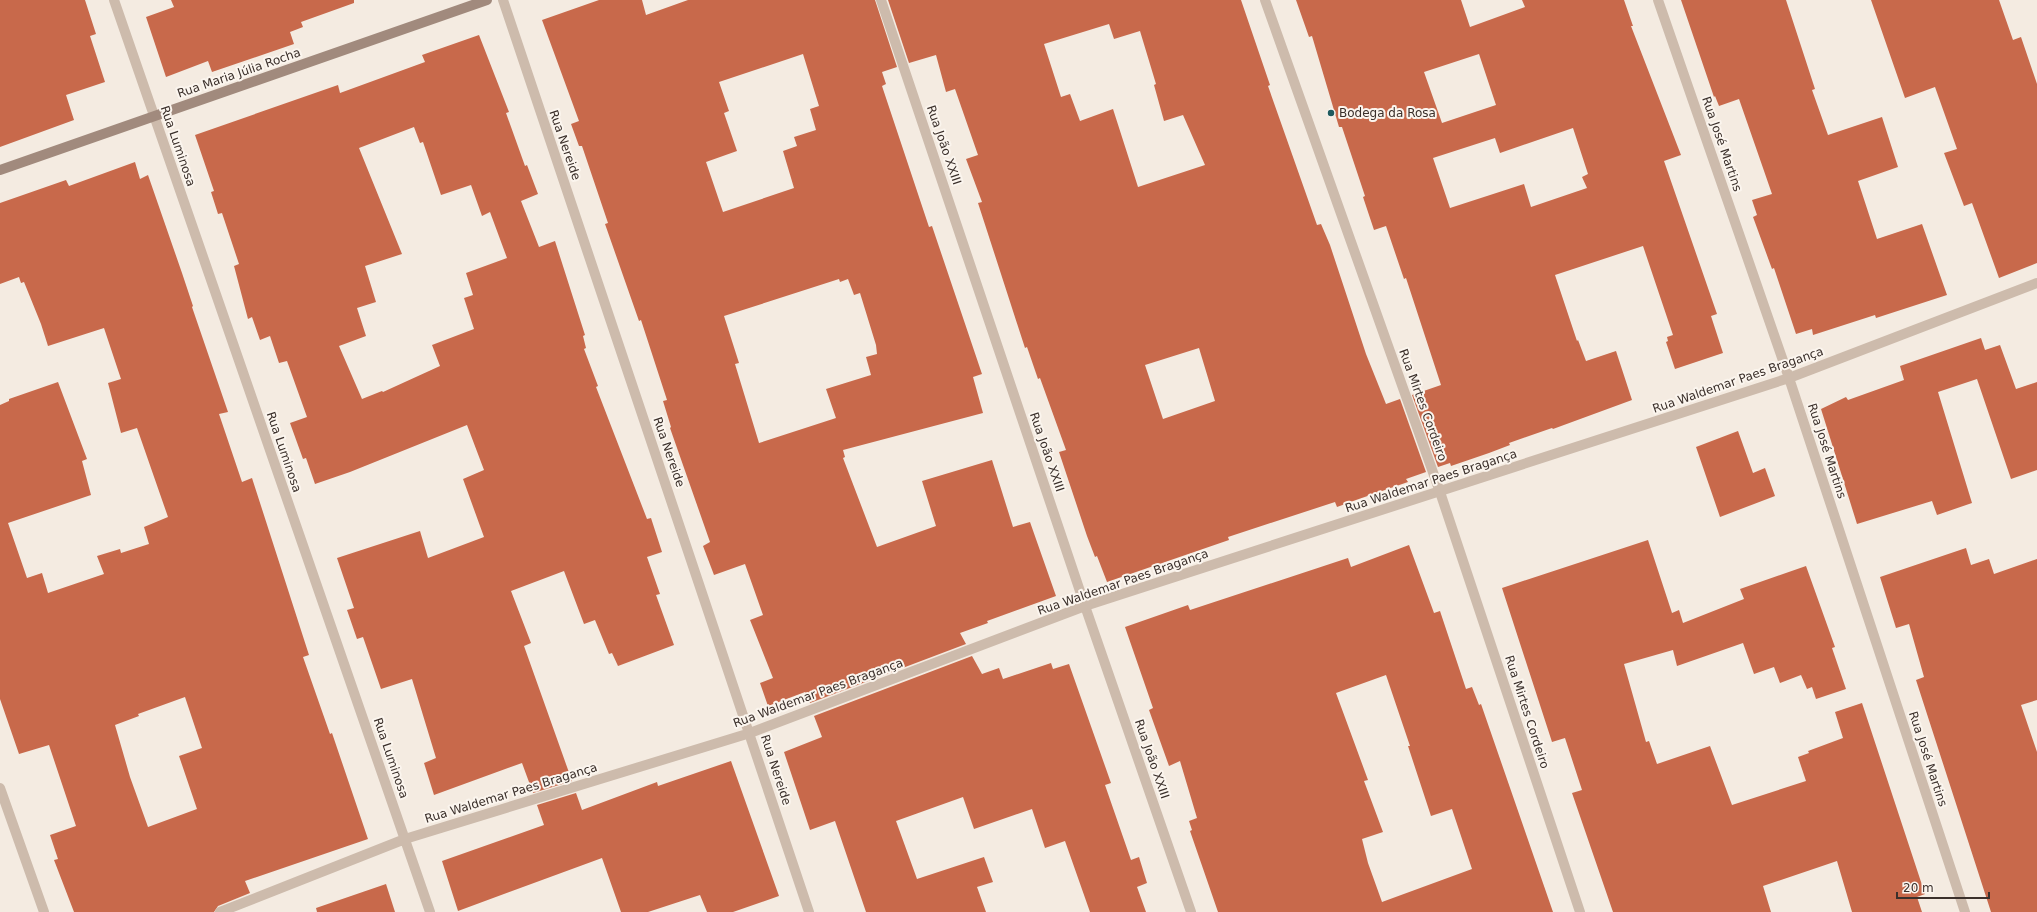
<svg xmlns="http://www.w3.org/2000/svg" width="2037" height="912" font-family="'DejaVu Sans',sans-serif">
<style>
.building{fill:#c8694b;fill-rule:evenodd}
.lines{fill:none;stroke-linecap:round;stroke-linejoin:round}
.street{stroke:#cdbbac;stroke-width:10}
.secondary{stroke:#a18a7d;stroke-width:10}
.poi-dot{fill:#1f5a5e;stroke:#fbf5ee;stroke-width:1.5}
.labels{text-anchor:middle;stroke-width:4;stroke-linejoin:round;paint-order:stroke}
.street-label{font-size:12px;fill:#3b302b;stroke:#fbf5ee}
.poi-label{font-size:12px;fill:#3b302b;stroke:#fbf5ee;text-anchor:start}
</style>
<rect width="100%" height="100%" fill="#f4ebe1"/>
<path class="building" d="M 0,0 L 85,0 L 96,34 L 90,36 L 105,82 L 66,95 L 74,120 L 0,147 Z
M 171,0 L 354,0 L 354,3 L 301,22 L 303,27 L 290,32 L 294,44 L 212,72 L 208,61 L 166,77 L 146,17 L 174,7 Z
M 599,0 L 642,0 L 646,15 L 688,0 L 875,0 L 897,67 L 882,72 L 886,84 L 882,86 L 929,227 L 932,226 L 982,374 L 973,377 L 983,413 L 843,450 L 845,457 L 843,458 L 877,547 L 936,526 L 922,481 L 992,460 L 1013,527 L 1030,522 L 1056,596 L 987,621 L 988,623 L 960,633 L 966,644 L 810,703 L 805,692 L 768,706 L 760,683 L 773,678 L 750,620 L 763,615 L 745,564 L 714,575 L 703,546 L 710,542 L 670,428 L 671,427 L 663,401 L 667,400 L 641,320 L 639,321 L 605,224 L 608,223 L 582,146 L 579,146 L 571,124 L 579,121 L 542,20 ZM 803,54 L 819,106 L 810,109 L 816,130 L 794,137 L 797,146 L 783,151 L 794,188 L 723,212 L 706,162 L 737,151 L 724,113 L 729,111 L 719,82 ZM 839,279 L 840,282 L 848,279 L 854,295 L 860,293 L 876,345 L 877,354 L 866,357 L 871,375 L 826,389 L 836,418 L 759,443 L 735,364 L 739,363 L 724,316 Z
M 888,0 L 1241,0 L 1270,85 L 1268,86 L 1317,225 L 1321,224 L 1330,245 L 1366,354 L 1386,404 L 1400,399 L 1426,472 L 1406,479 L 1408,482 L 1356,500 L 1337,507 L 1335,502 L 1228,537 L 1229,540 L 1107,582 L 1097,556 L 1095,557 L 1087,536 L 1059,452 L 1066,450 L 1040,378 L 1038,379 L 1027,347 L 1025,348 L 978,203 L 982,202 L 966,159 L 978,155 L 955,89 L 946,92 L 936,55 L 909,63 ZM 1109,24 L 1114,39 L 1140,31 L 1156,84 L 1154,85 L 1164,121 L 1183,115 L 1205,165 L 1138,187 L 1113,109 L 1080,121 L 1070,94 L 1061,97 L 1044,44 ZM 1199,348 L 1215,401 L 1163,419 L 1145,365 Z
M 1296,0 L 1461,0 L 1470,27 L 1525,7 L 1522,0 L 1624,0 L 1633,26 L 1631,26 L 1681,155 L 1664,161 L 1717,314 L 1711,316 L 1723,353 L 1675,369 L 1666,342 L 1668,341 L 1667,337 L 1673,335 L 1643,246 L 1555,275 L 1577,341 L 1578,340 L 1586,361 L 1616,351 L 1632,400 L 1553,429 L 1552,428 L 1509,443 L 1510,445 L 1489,453 L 1451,466 L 1450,463 L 1438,467 L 1412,395 L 1441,385 L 1406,278 L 1404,279 L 1386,226 L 1374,230 L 1363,197 L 1365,196 L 1342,127 L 1339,127 L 1312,36 L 1309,37 ZM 1479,54 L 1496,105 L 1442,123 L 1424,72 ZM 1573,128 L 1588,174 L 1582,177 L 1587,188 L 1531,207 L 1524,184 L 1450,208 L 1433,158 L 1495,138 L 1500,153 Z
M 1681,0 L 1786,0 L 1815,89 L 1812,90 L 1828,135 L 1882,117 L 1898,167 L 1858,181 L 1877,239 L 1922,224 L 1947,295 L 1876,318 L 1875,315 L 1813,335 L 1812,329 L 1796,334 L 1774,268 L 1772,269 L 1753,217 L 1757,215 L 1752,200 L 1772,194 L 1763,168 L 1739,99 L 1719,106 L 1715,96 L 1714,97 Z
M 1871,0 L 1999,0 L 2013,40 L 2021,37 L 2037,84 L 2037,263 L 1999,278 L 1972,203 L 1964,206 L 1944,153 L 1957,149 L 1935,87 L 1905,98 Z
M 479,35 L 509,112 L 506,113 L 525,166 L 527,165 L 538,194 L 521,201 L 539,247 L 555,241 L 585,335 L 583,336 L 586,348 L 584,349 L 598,386 L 596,387 L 647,519 L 651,518 L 662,552 L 647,557 L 660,594 L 656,595 L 674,645 L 618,666 L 612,653 L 609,654 L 595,620 L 584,624 L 564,571 L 511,591 L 531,643 L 524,646 L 572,781 L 533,793 L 522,763 L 434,795 L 424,763 L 436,758 L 412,679 L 381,689 L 363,637 L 357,639 L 347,610 L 354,608 L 337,558 L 420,531 L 428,558 L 484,537 L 463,479 L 484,470 L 467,425 L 350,472 L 315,484 L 306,458 L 303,459 L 290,423 L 307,417 L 287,361 L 279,363 L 270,336 L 260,340 L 252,317 L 248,319 L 234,266 L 239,264 L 222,213 L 218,214 L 211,192 L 214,191 L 195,135 L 338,85 L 340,93 L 425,62 L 422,55 ZM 414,127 L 420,143 L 423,142 L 441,195 L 471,185 L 482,216 L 490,212 L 507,258 L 466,273 L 473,295 L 464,298 L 474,329 L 432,345 L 440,366 L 383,392 L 382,391 L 362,399 L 339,346 L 366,336 L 357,308 L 376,302 L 365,266 L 402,254 L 359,148 Z
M 135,162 L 140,179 L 148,175 L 182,273 L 193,306 L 192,307 L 228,412 L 219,414 L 242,482 L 252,478 L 309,655 L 303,657 L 330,734 L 332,733 L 368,839 L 245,881 L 250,893 L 218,906 L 214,912 L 74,912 L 54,860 L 58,859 L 50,835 L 76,826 L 49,745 L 19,754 L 0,699 L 0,405 L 9,401 L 9,399 L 58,382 L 87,459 L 82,461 L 91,495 L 8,523 L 27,578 L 42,573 L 48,593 L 104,574 L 97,556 L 120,549 L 121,553 L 149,544 L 144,527 L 168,517 L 137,428 L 121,433 L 108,383 L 121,379 L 104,328 L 48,346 L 41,324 L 24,282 L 21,283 L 19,277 L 0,284 L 0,203 L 66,180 L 69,186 ZM 185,697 L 202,748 L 179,756 L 197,809 L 148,827 L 130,777 L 115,725 L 139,716 L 138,714 Z
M 1981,338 L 1985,350 L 2000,345 L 2016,389 L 2037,382 L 2037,470 L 2011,479 L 1977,379 L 1938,392 L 1972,503 L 1937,515 L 1932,501 L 1857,524 L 1821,409 L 1846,397 L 1848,400 L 1904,380 L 1900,366 Z
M 1738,431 L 1753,473 L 1765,468 L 1775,496 L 1720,517 L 1696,447 Z
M 1648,540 L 1672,613 L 1679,610 L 1683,623 L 1744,599 L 1740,589 L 1806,566 L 1835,647 L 1832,648 L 1846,689 L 1816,699 L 1812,687 L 1807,689 L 1801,675 L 1780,683 L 1774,667 L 1754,674 L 1743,643 L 1677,666 L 1673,650 L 1624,664 L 1646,742 L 1649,741 L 1657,764 L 1710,746 L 1732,805 L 1806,781 L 1798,757 L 1809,753 L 1808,751 L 1843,738 L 1835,712 L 1862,703 L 1925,894 L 1917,897 L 1922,912 L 1852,912 L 1837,861 L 1763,886 L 1771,912 L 1613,912 L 1572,793 L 1582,790 L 1565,738 L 1552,742 L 1502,588 Z
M 1409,545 L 1434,613 L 1440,611 L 1466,689 L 1472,687 L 1479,705 L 1481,704 L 1553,912 L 1218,912 L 1190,831 L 1192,830 L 1189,821 L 1197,818 L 1180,761 L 1169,766 L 1149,710 L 1153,708 L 1125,627 L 1188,605 L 1190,610 L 1348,558 L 1351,567 ZM 1386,675 L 1410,746 L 1408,746 L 1431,816 L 1452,809 L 1472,869 L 1382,902 L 1368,863 L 1362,839 L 1383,832 L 1364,781 L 1368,780 L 1336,693 Z
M 1966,548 L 1971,565 L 1989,559 L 1994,574 L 2037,559 L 2037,700 L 2021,705 L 2037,752 L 2037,912 L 1991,912 L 1916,680 L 1924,677 L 1909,624 L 1896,628 L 1880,577 Z
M 972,656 L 982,674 L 999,668 L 1003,679 L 1051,663 L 1053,669 L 1069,664 L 1111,783 L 1105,785 L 1131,860 L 1139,857 L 1147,883 L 1137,887 L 1146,912 L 1090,912 L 1065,841 L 1045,848 L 1032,809 L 974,829 L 963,797 L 896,821 L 917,879 L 984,857 L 993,882 L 977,887 L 986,912 L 866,912 L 835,821 L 810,830 L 784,752 L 822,737 L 814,716 Z
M 731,761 L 779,896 L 733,912 L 707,912 L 700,895 L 648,912 L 621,912 L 602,858 L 458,911 L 442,861 L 544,825 L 537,805 L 576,793 L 582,810 L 657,782 L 658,786 Z
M 386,884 L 395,912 L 317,912 L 316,908 Z"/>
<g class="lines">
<path class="street" d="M 114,0 L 430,912
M 503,0 L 809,912
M 881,0 L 1085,606 L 1191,912
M 1265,0 L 1440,492 L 1580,912
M 1658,0 L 1789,378 L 1965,912
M 0,788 L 44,912
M 220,912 L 405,839 L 750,733 L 1085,606 L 1789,378 L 2037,283"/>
<path class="secondary" d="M 0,170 L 487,0"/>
</g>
<circle class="poi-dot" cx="1331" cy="113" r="4"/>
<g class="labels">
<g class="street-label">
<text transform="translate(239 73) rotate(-19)" y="4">Rua Maria Júlia Rocha</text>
<text transform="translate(1722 144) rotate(71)" y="4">Rua José Martins</text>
<text transform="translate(565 145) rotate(71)" y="4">Rua Nereide</text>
<text transform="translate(944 145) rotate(71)" y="4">Rua João XXIII</text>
<text transform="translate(178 146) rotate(71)" y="4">Rua Luminosa</text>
<text transform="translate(1738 380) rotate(-19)" y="4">Rua Waldemar Paes Bragança</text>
<text transform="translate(1423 405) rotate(70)" y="4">Rua Mirtes Cordeiro</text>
<text transform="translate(1827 451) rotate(72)" y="4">Rua José Martins</text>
<text transform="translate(284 452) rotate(71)" y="4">Rua Luminosa</text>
<text transform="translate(669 452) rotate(71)" y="4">Rua Nereide</text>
<text transform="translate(1047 452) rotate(71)" y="4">Rua João XXIII</text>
<text transform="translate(1431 481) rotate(-18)" y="4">Rua Waldemar Paes Bragança</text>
<text transform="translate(1123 582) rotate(-19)" y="4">Rua Waldemar Paes Bragança</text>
<text transform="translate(818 693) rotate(-20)" y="4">Rua Waldemar Paes Bragança</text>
<text transform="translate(1527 712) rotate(72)" y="4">Rua Mirtes Cordeiro</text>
<text transform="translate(391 758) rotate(71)" y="4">Rua Luminosa</text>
<text transform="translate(1152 759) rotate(71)" y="4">Rua João XXIII</text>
<text transform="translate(1928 759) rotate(72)" y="4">Rua José Martins</text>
<text transform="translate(776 770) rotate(72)" y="4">Rua Nereide</text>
<text transform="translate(511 793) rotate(-17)" y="4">Rua Waldemar Paes Bragança</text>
</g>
<g class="poi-label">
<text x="1339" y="117">Bodega da Rosa</text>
</g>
</g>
<path d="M1897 892v6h92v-6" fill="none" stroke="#3b302b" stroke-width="2"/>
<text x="1903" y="892" font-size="12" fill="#3b302b" stroke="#fbf5ee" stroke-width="3" paint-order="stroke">20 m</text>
</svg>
